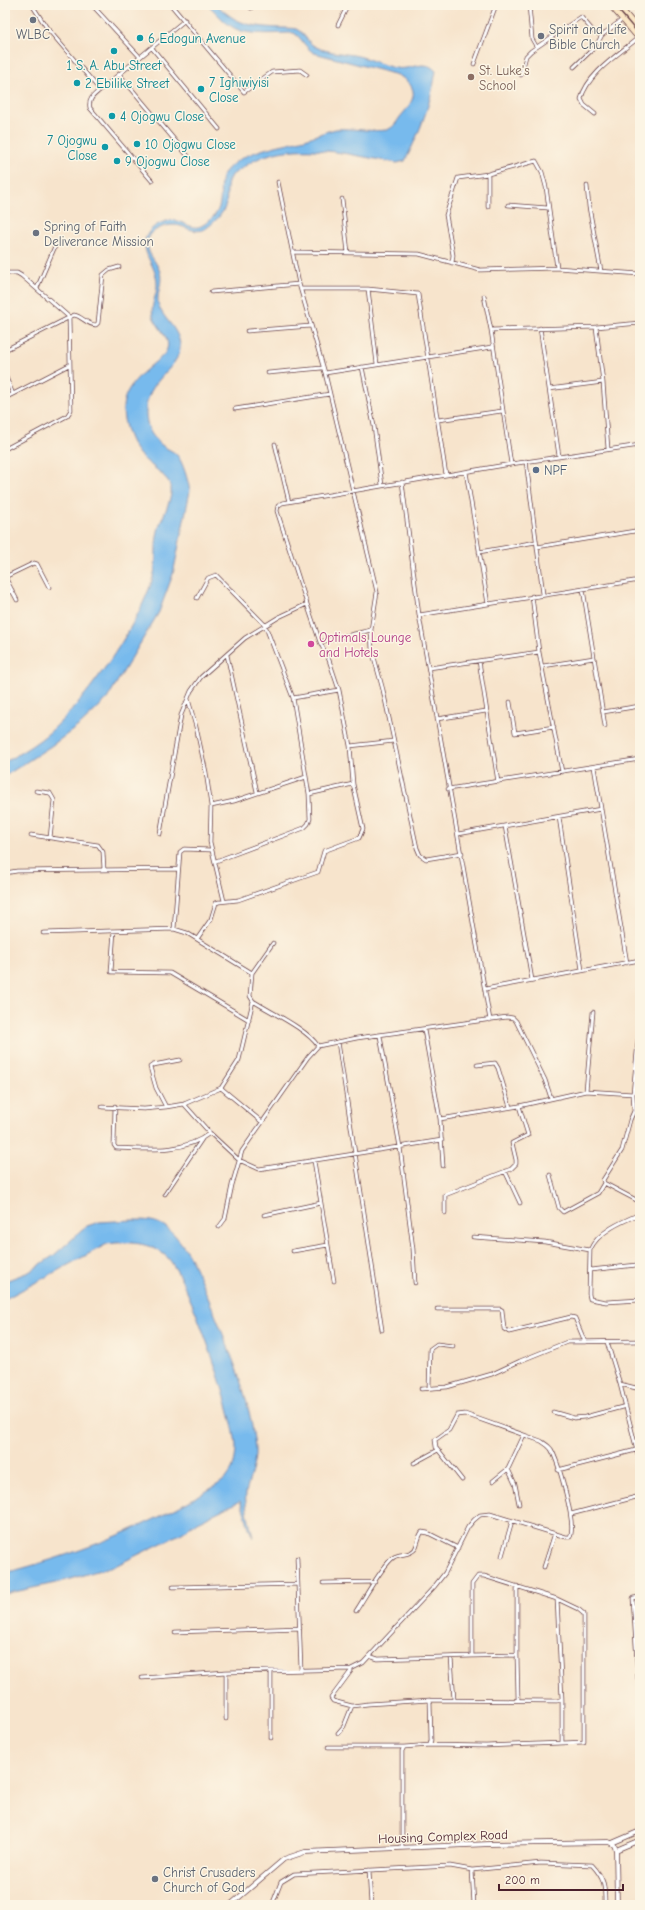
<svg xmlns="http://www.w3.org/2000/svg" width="645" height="1910" font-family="'Comic Neue',sans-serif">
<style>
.water{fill:#77baed;stroke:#606c8c}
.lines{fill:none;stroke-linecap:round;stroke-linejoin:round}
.minor-casing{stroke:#643d43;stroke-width:4.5}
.tertiary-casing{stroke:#643d43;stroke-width:5.5}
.secondary-casing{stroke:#643d43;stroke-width:6}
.minor{stroke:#fff;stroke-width:3}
.tertiary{stroke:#fff;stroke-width:4}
.secondary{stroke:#fbe6c4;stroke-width:4.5}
.worship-dot{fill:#6b7280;stroke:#fcf5e5;stroke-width:1.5}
.culture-dot{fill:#0f9aa8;stroke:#fcf5e5;stroke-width:1.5}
.education-dot{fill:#8d6e63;stroke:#fcf5e5;stroke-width:1.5}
.service-dot{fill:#5c6f8a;stroke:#fcf5e5;stroke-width:1.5}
.hotel-dot{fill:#d1479c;stroke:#fcf5e5;stroke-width:1.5}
.labels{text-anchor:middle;stroke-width:3;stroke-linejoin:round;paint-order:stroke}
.worship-label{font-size:13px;fill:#5b616d;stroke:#fcf5e5;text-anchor:start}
.culture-label{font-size:13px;fill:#0d838f;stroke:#fcf5e5;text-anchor:start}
.education-label{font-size:13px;fill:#785e54;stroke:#fcf5e5;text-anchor:start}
.service-label{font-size:13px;fill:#4e5e75;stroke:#fcf5e5;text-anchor:start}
.hotel-label{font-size:13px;fill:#b23c85;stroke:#fcf5e5;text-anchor:start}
.street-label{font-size:13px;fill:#4a1f2b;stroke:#fcf5e5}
</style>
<rect width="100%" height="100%" fill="#fcf5e5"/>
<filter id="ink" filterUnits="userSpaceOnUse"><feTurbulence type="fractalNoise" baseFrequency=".025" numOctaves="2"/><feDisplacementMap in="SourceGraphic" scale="8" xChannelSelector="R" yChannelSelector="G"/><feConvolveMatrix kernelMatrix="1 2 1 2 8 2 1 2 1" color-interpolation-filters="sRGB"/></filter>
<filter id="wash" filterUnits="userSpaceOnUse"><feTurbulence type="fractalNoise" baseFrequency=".012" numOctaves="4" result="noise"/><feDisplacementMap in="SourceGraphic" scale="16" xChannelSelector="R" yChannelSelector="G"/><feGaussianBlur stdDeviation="0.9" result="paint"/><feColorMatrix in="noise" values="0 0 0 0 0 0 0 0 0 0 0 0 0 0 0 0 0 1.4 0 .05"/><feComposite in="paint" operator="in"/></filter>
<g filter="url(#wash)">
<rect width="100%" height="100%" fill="#f7e4cc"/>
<path class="water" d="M 208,5 L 217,5 C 237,25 251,26 278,28 C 283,28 291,28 296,29 C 305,33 307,43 316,47 C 328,53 345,53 358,56 C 371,59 383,66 396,68 C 411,71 424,58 436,71 C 431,103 420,132 405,161 L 397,163 C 348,155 289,136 245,166 C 240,170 234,173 230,177 C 225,186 228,194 226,204 C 224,213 213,224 205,229 C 193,235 184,224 173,225 C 164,225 151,230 148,239 C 145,254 156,259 160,272 C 163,283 157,292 158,302 C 160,318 181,328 180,348 C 178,372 139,382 147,422 C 148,431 156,441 163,446 C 167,449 173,451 176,454 C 183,461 188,481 190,491 L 173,574 L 159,612 L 107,699 L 81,724 L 51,746 L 5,776 L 5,762 C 17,755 29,748 40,740 C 80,711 140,624 153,577 C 158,562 154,546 158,531 C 161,517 173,501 171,487 C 170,477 146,463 139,454 C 130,443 124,426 123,411 C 122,390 139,376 154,363 C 159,359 165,355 167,349 C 171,338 157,327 153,316 C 150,305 157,296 157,285 C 158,268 143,257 145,241 C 147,228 164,218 177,221 C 186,223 194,231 203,225 C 232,208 213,187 225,172 C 242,150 280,146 305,139 C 315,136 326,131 336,129 C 353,128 370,132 387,130 C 394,127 396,123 400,117 C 415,100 421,88 398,75 L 314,53 C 304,47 303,39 294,33 C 278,33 250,36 236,29 C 225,24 217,13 208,5 Z
M 133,1220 C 145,1220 157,1220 167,1228 C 189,1245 201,1282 212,1307 C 230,1352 251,1399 255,1449 C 256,1464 249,1478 246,1493 C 244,1507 251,1524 253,1538 C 247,1526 246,1513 240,1501 L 197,1522 L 182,1533 L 117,1565 L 60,1582 L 5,1594 L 5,1573 C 71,1556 140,1530 198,1496 C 208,1490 221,1484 228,1476 C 234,1469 236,1455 236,1447 C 235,1416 188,1277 167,1257 C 151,1242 128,1241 107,1244 L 5,1299 L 5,1281 L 29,1272 L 53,1256 L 87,1226 L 99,1222 Z"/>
</g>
<g filter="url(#ink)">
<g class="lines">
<g class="minor-casing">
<path id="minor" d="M 32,5 L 47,28 L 100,90
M 92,5 L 139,56
M 171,5 L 244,92 L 272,72 L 300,70 L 307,75
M 529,5 L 532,39 L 536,46
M 251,8 L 252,5
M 338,25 L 348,5
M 152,48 L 219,129
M 474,64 L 496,5
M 574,67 L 596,46 L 602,35
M 119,74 L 188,156
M 521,75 L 526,56 L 531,51 L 581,17 L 594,32 L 602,35 L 622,20
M 595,114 L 584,105 L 581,99 C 587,74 619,54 638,38
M 152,181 L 90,108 C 88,99 94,95 100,90 L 185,20
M 278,182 L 299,284 L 325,373 L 377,592 L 371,630 L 372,650 L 383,690 L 417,848 L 420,855 L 426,859 L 462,853
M 587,186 L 589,207 L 601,271
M 342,199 L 348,253
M 508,205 L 548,208
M 488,207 L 488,174
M 640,208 L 640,222
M 294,252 L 419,254 L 480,270 L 557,268 L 640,274
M 452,263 L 453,255 L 446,215 L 458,178 L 488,174 L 536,161 L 542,172 L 546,187 L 557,268
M 5,273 L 17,273 L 22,276 L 69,317 L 71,410 L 67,416 L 5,449
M 37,288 L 56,244
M 302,289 L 368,289 L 418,294 L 446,475
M 368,289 L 377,364
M 211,292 L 299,284
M 484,296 L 491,330 L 511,464
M 596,327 L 603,382 L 608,449
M 540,328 L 559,456
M 491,330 L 596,327 L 640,323
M 247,331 L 311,326
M 5,350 L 74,315 C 82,316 87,325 96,325 L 98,323 L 103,275 L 109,270 L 119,267
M 362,367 L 374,426 L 382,485
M 268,373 L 322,368
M 325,373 L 492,347
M 5,375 L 13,394 L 5,398
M 549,389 L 603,382
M 13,394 L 69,365
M 235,409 L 330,394
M 438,420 L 502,411
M 275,444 L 289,502
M 526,461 L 543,594
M 466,472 L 488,604
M 402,482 L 419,615 L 490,1020
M 537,547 L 635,531
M 479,552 L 536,542
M 5,577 L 34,563 L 37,564 L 49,587
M 5,577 L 17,600
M 583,589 L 605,726
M 5,595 L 12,590
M 532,596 L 539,652 L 562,772
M 197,598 L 208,578 L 216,575 L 265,625 L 293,698 L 309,794 L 310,819 L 308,824 L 304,828 L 216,861
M 419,615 L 640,580
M 320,642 L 371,630
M 227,655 L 257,792
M 479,661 L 498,782
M 543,666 L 594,658
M 429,668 L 539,652
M 293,698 L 339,690
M 188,699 L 196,727 L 206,772 L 211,806 L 210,842 L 224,901
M 510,702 L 515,733 L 554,727
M 603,712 L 640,706
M 437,719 L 486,711
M 350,746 L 394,741
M 594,767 L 627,963
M 448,789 L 640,759
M 36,791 L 50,793 L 54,800 L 50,838
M 309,794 L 353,784
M 211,806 L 234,801 L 306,777
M 559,817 L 582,970
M 505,826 L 532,980
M 160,834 L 181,715 L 191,691 L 201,677 L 245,638 L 279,617 L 307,604 L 277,511 L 278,506 L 282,503 L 511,464 L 640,445
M 458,834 L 601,809
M 31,835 L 98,845 L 103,852 L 104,870
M 5,873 L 17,871 L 178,869
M 174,929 L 180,852 L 184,849 L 212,850
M 114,931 L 111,972 L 170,973 L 249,1020
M 43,933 L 174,929 L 187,933 L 252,973 L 250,996 L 253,1001 C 272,1013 307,1029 318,1046
M 197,939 L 211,919 L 216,903 L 219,902 L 238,900 L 318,872 L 324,851 L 359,838 L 363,829 L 353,784 L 350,746 L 339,690 L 329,660 L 320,642 L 307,604
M 252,973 L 273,943
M 485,989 L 640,960
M 424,1030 L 440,1119 L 443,1166
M 380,1036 L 400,1147 L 413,1249 L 415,1283
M 338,1042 L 382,1330
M 477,1065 L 495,1063 L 498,1068 L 510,1107
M 221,1088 L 262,1122
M 586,1091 L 593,1012
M 115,1106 L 114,1145 L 116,1148 C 147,1149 183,1154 210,1133 L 184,1104
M 102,1107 L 144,1109 L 166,1107 L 184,1104 L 221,1088 L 239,1060 L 253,1001
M 166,1107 L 156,1088 L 150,1067 L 153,1065 L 180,1060
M 440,1119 L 519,1106 L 586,1091 L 633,1094
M 210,1133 L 239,1160 L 259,1169 L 442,1140
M 314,1161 L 334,1281
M 505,1171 L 520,1203
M 550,1175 L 559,1208 L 563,1212 L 598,1193 L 604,1183 L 603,1180 L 622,1150 L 630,1120 L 634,1111 L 633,1094 L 640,1020
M 604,1183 L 640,1202
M 165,1194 L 202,1139
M 445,1213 L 445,1195 L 511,1169 L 516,1164 L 516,1160 L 512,1143 L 528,1135 L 519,1106
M 264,1215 L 321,1203
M 219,1227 L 225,1219 L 232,1185 L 242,1151 L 308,1057 L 318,1046 L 357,1038 L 507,1017 L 513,1018 L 516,1021 L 545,1080 L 551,1098
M 473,1237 L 545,1242 L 590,1250 C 597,1232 623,1221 640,1214
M 590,1250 L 589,1294 L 590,1299 L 606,1302 L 640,1300
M 293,1251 L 328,1245
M 590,1270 L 637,1265
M 437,1309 L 500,1309 L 502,1310 L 504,1329 L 509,1332 L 571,1317 L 575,1318 L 585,1342
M 607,1342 L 620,1384 L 640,1463
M 620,1384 L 640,1389
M 429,1388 L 430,1349 L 437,1344 L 453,1346
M 421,1389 L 447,1387 L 492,1374 L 520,1361 L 567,1342 L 640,1341
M 553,1412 L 574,1418 L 585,1417 L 626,1406
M 414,1463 L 438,1450
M 558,1470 L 636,1450
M 493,1481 L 508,1469
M 519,1504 L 515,1484 L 508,1469 L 524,1435
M 571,1514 L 640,1496
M 502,1556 L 512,1521
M 297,1558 L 301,1670
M 544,1567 L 555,1533
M 323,1583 L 375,1582
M 173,1587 L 298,1584
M 640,1597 L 633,1598 L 638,1679 L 640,1679
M 557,1599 L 578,1609 L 584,1614 L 584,1742 L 562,1743 L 562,1699
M 356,1611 C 364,1599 383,1564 394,1557 C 400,1553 410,1556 415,1549 C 418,1544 418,1537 422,1532 L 428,1533 L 458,1548
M 175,1632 L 300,1628
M 517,1655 L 517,1586
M 472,1656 L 517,1655 L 518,1699
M 451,1657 L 454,1700
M 351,1669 L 351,1671 L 331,1698 L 333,1701 L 352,1706 L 368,1704 L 430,1700 L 557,1701 L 562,1699 L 557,1599 L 484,1576 L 478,1576 L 472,1584 L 472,1656 L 378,1659 L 369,1656
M 142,1678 L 226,1672 L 351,1669 L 363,1663 L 434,1587 L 445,1573 L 468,1527 L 474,1520 L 480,1515 L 490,1514 L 566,1537 L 570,1537 C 577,1524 558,1461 551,1449 C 548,1445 544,1443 541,1441 L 465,1414 L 457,1415 L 449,1430 L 435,1440 L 436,1447 L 462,1480
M 226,1719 L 226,1672
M 338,1733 L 344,1726 L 352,1706
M 271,1738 L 271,1672
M 430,1745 L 486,1746 L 562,1743
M 328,1747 L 404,1747
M 402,1847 L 402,1751 L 404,1747 L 430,1745 L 431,1740 L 430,1700
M 369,1870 L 371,1905
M 472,1870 L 474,1905
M 272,1905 L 281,1882 L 294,1874 L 450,1866 L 472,1870 L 541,1863 L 592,1865 C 605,1879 605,1886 605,1905"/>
</g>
<g class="tertiary-casing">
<path id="tertiary" d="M 612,1843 L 640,1831
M 616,1850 L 640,1840
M 230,1905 L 284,1859 L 305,1852 L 490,1844 L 609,1842 L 614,1845 L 616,1850 L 617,1905"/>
</g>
<g class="secondary-casing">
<path id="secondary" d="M 610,5 L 640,40
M 618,5 L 640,31"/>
</g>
<use href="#minor" class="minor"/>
<use href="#tertiary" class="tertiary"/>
<use href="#secondary" class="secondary"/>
</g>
</g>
<g class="worship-dot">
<circle cx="33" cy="20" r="4"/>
<circle cx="541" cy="36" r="4"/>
<circle cx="36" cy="233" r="4"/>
<circle cx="155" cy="1879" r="4"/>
</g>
<g class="culture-dot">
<circle cx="140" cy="38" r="4"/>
<circle cx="114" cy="51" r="4"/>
<circle cx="77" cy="83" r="4"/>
<circle cx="201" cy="89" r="4"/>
<circle cx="112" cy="116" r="4"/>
<circle cx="137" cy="144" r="4"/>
<circle cx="105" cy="147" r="4"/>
<circle cx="117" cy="161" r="4"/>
</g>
<circle class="education-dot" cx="471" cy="77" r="4"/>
<circle class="service-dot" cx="536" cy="470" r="4"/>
<circle class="hotel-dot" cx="311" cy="644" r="4"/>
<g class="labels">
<g class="worship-label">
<text x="549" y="34">Spirit and Life<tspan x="549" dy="15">Bible Church</tspan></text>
<text x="33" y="39" text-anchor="middle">WLBC</text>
<text x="44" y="231">Spring of Faith<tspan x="44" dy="15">Deliverance Mission</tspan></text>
<text x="163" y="1877">Christ Crusaders<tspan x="163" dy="15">Church of God</tspan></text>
</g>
<g class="culture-label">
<text x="148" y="43">6 Edogun Avenue</text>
<text x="114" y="70" text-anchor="middle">1 S. A. Abu Street</text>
<text x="209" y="87">7 Ighiwiyisi<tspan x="209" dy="15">Close</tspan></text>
<text x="85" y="88">2 Ebilike Street</text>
<text x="120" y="121">4 Ojogwu Close</text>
<text x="97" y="145" text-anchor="end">7 Ojogwu<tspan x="97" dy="15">Close</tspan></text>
<text x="145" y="149">10 Ojogwu Close</text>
<text x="125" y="166">9 Ojogwu Close</text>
</g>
<g class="education-label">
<text x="479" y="75">St. Luke's<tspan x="479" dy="15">School</tspan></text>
</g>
<g class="service-label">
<text x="544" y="475">NPF</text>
</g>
<g class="hotel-label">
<text x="319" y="642">Optimals Lounge<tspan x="319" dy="15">and Hotels</tspan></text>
</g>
<g class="street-label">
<text transform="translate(443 1836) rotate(-2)" y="5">Housing Complex Road</text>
</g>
</g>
<rect width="645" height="1910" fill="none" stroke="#fcf5e5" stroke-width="20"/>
<path d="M499 1884v6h124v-6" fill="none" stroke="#4a1f2b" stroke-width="2"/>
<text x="505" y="1884" font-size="12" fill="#4a1f2b" stroke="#fcf5e5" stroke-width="3" paint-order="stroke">200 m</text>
</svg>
